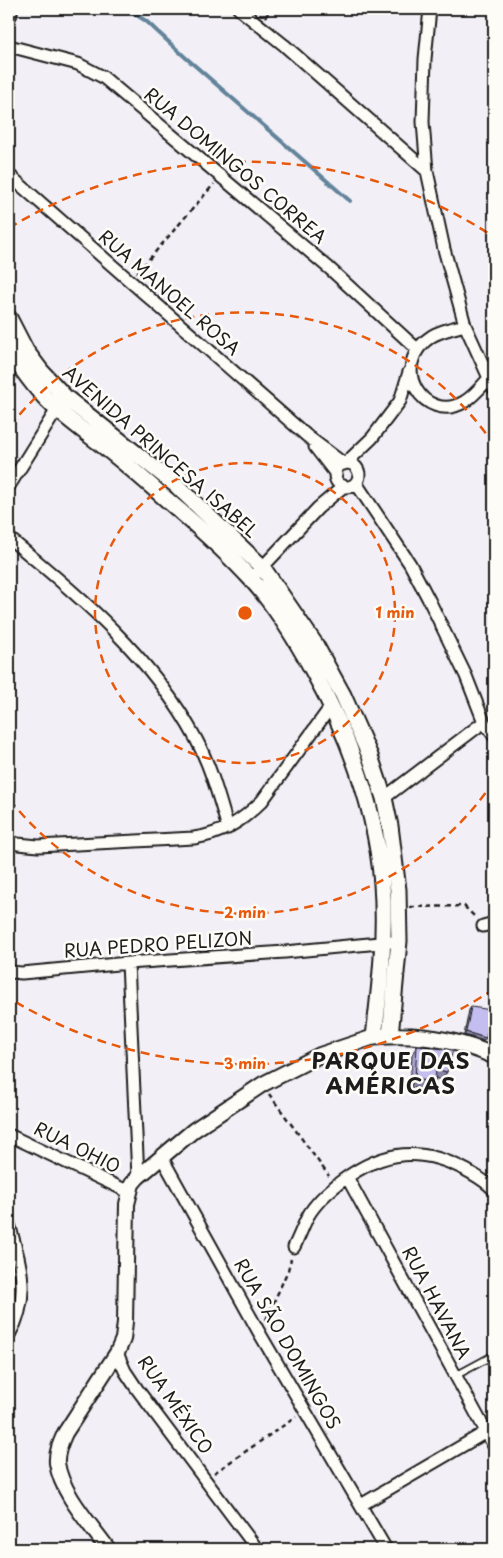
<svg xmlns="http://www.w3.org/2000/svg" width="503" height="1558" font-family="'Playpen Sans',sans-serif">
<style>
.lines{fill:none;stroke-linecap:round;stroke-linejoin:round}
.stream{stroke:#62839a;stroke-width:4}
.service-casing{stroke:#1c1c1c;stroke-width:9}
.minor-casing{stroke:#1c1c1c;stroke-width:15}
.tertiary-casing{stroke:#1c1c1c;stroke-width:18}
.secondary-casing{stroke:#1c1c1c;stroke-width:19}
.path{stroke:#1c1c1c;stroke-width:2.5;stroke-dasharray:5 4;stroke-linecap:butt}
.service{stroke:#fdfcf7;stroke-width:5.5}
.minor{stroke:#fdfcf7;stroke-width:11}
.tertiary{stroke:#fdfcf7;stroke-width:14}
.secondary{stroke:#fdfcf7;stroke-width:15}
.wall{fill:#a9a3ce;stroke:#1c1c1c}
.shaded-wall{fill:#8985a8;stroke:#1c1c1c}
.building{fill:#c4bef0;stroke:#1c1c1c}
.ring{fill:none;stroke:#e8590c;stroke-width:2.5;stroke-dasharray:9 6}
.labels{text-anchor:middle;stroke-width:5;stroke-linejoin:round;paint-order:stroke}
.street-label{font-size:18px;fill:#1c1c1c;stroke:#fdfcf7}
.district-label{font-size:22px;font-weight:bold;letter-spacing:1px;fill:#1c1c1c;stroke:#fdfcf7}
.centre{fill:#e8590c;stroke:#fdfcf7;stroke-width:2.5}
.ring-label{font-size:15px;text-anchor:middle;font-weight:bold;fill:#e8590c;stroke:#fdfcf7;stroke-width:5;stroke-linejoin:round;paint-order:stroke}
</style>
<rect width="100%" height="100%" fill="#f2f0f6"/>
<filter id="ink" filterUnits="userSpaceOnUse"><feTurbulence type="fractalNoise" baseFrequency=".02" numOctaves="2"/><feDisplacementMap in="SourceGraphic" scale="10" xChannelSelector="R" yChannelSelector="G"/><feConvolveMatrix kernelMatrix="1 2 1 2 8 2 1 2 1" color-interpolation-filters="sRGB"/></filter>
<g filter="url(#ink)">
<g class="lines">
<path class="stream" d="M 127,9 L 146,21 L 185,57 L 350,201"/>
<g class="service-casing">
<path id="service" d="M 455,1376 L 494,1355"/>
</g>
<g class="minor-casing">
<path id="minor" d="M 239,9 L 284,45 L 427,171
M 430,9 L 425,59 L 423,122 L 427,171 L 444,249 L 465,325 L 494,389
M 9,46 L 78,64 L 103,77 L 329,268 L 417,349
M 9,175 L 307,436 L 344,464
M 465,325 C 454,328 442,330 432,336 C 386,366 425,425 464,402 C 474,396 481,387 489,378
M 315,447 L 336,474
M 346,463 L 372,438 L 400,401 L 409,372
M335 475a12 12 0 1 1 24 0a12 12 0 1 1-24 0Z
M 356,483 L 410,564 L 429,600 L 466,676 L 484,722 L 494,736
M 9,486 L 61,403
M 9,538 C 80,596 152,657 196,739 C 211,767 219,798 228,828
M 257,573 L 318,508 L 344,486
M 384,798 L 484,722
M 9,841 L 18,844 L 38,846 L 194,838 C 222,834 242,821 262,801 L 332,705
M 483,926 L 494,923
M 128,963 L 138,1177
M 9,972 L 22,973 L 128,963 L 285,952 L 390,942
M 9,1135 L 129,1192
M 161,1156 L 260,1334 L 386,1549
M 347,1177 L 494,1446
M 9,1224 C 20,1263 32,1296 9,1335
M 294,1247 C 299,1237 303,1226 308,1216 C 316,1202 331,1189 343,1180 C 384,1150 421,1146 466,1170 C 476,1176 486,1181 494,1190
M 117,1353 L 125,1371 L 137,1389 L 257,1549
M 361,1505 L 486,1432"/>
</g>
<g class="tertiary-casing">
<path id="tertiary" d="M 108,1549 C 91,1525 61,1493 57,1463 C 56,1452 61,1442 65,1433 L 117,1353 L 123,1339 L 125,1322 L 127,1204 L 132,1184 L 138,1177 L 194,1130 L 263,1084 L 320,1055 L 374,1037"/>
</g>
<g class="secondary-casing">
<path id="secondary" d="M 9,14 L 9,9
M 9,318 L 26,351 L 41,371 L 65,397 L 177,486 L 263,568 L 315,644 L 343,695 L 370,756 L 384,798 L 390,826 L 398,890 L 399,941 L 390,1036
M 9,349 C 23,372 38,393 58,410 C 77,427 98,441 117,457 C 138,474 159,493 180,511 C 204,532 230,556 252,580 C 276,607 295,638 312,669 C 349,736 376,807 382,884 C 386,936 380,986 374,1037 C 416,1033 456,1039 494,1056"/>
</g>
<path class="path" d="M 265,17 L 272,9
M 137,273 L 214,184
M 410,907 L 464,906 L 475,917
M 269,1094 L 329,1176
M 266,1320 L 288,1270 L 291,1259
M 214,1473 L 296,1417"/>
<use href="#service" class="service"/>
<use href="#minor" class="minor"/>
<use href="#tertiary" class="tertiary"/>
<use href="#secondary" class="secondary"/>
</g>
<path class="wall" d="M 471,1007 L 484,1041 L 464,1035 L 469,1010 Z
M 417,1046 L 447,1072 L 441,1080 L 435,1078 L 435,1082 L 429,1090 L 410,1087 L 412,1054 Z"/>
<path class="shaded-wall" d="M 466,1032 L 486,1038 L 484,1041 L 464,1035 Z
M 436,1069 L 447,1072 L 441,1080 L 431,1077 Z
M 415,1079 L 435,1082 L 429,1090 L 410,1087 Z"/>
<path class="building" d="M 471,1007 L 492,1010 L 486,1038 L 466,1032 Z
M 417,1046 L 453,1050 L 447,1072 L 436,1069 L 435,1082 L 415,1079 Z"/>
</g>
<g class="ring">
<circle cx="245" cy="613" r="150"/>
<path d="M494 781A300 300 0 0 1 10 800M10 426A300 300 0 0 1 494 445"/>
<path d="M494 989A451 451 0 0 1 9 998M9 228A451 451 0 0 1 494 237"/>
</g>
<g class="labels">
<g class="street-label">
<text transform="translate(235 166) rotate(40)" y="6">RUA DOMINGOS CORREA</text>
<text transform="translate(169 293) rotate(41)" y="6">RUA MANOEL ROSA</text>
<text transform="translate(160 452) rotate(41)" y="6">AVENIDA PRINCESA ISABEL</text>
<text transform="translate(158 945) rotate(-4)" y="6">RUA PEDRO PELIZON</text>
<text transform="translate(77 1148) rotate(26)" y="6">RUA OHIO</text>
<text transform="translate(436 1303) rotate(62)" y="6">RUA HAVANA</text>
<text transform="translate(287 1344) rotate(60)" y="6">RUA SÃO DOMINGOS</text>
<text transform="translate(175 1405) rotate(55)" y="6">RUA MÉXICO</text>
</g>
<g class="district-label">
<text x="391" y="1069">PARQUE DAS<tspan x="391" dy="25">AMÉRICAS</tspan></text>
</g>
</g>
<circle cx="245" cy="613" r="8" class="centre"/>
<g class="ring-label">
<text x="395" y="618">1 min</text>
<text x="245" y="918">2 min</text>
<text x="245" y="1069">3 min</text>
</g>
<rect width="503" height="1558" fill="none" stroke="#fdfcf7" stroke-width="30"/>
<rect x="15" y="15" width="473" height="1528" fill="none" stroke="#1c1c1c" stroke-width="2" filter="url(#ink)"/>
</svg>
